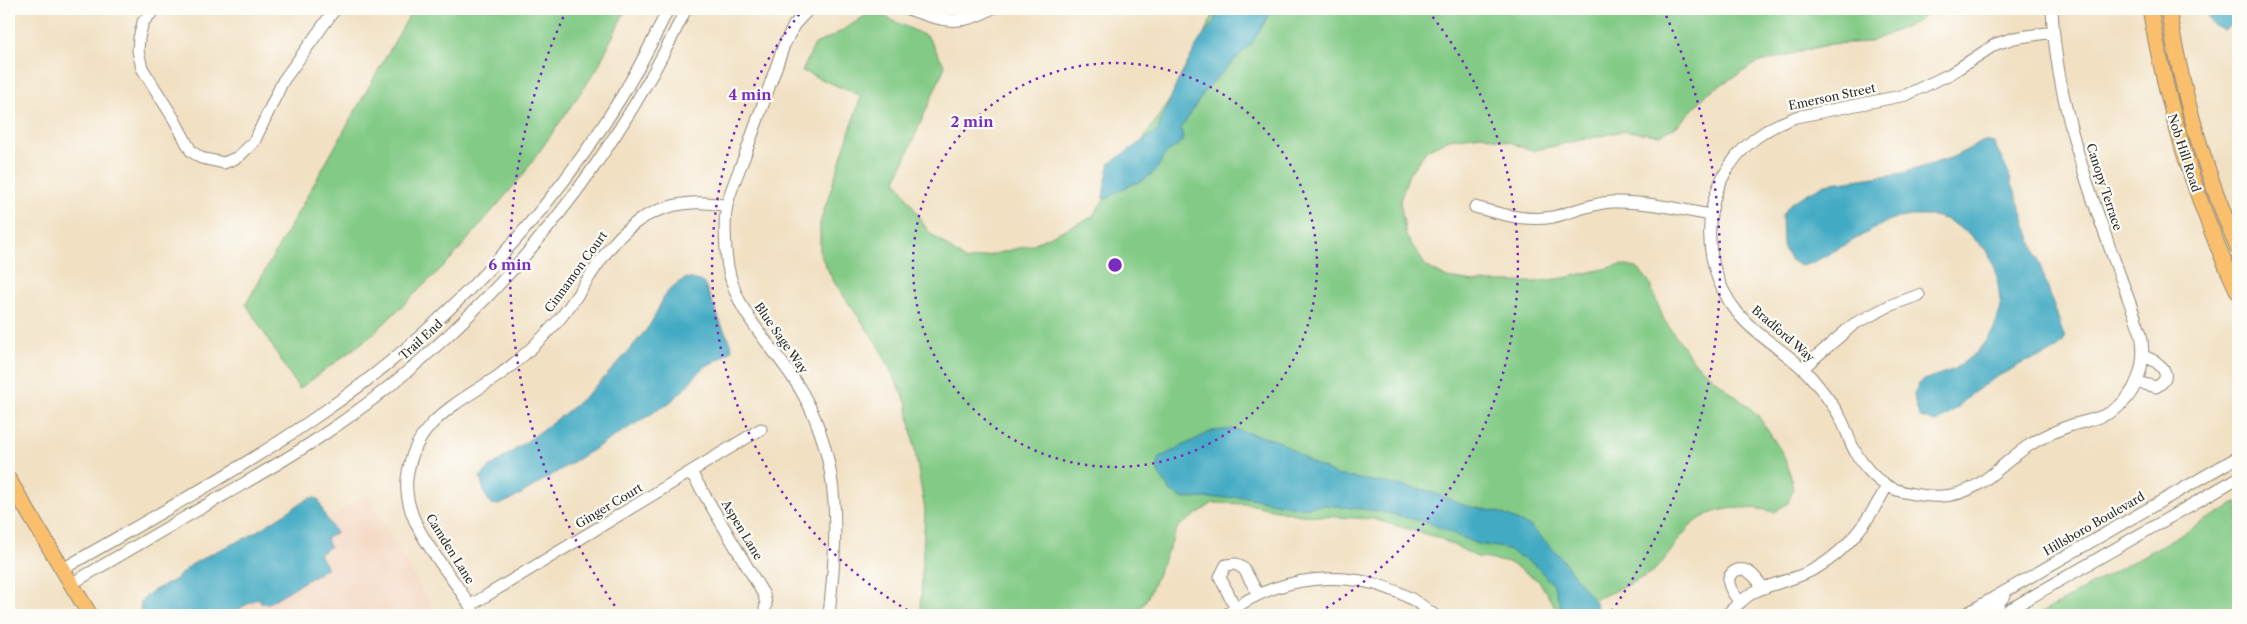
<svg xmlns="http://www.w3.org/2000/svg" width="2247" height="624" font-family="'Libre Caslon Text',serif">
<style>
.built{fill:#f3d4be}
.green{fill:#82ca86;stroke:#567a58}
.water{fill:#43aac3;stroke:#376a77}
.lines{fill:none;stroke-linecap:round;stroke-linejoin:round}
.minor-casing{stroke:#8e8676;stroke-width:13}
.major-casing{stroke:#8e8676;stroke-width:17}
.minor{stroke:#fff;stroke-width:11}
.major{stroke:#f9bf6d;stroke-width:15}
.ring{fill:none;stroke:#7b2cbf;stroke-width:2.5;stroke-dasharray:2.5 5}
.labels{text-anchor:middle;stroke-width:4.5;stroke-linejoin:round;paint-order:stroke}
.street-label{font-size:12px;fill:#2b2b2b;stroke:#fdfcf7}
.centre{fill:#7b2cbf;stroke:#fdfcf7;stroke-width:2.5}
.ring-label{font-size:15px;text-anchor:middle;font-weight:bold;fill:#7b2cbf;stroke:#fdfcf7;stroke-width:4.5;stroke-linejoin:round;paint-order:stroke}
</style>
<rect width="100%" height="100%" fill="#fdfcf7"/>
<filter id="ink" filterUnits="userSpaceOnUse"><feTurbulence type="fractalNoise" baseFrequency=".02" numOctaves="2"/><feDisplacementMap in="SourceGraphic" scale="10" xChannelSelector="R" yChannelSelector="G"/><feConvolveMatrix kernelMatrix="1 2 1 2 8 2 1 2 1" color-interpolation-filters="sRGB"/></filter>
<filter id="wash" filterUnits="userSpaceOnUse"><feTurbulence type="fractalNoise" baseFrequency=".0096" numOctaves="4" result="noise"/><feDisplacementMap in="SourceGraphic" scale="20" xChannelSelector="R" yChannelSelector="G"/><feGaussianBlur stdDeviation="1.12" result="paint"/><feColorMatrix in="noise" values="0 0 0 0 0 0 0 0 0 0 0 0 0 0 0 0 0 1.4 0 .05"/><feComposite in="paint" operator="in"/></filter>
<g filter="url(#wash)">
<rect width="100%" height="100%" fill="#f1e0c2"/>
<path class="built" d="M 367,495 L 437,615 L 176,615 Z"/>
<path class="green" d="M 413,9 L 626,9 L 597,69 L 523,175 L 451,259 L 371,336 L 299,389 L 246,304 Z
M 1216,9 L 1934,9 L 1919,21 L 1870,42 L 1830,44 L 1757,63 L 1709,92 L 1677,126 L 1659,135 L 1623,131 L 1531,151 L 1510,142 L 1482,135 L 1449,139 L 1427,150 L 1409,174 L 1400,201 L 1406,236 L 1426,266 L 1447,278 L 1475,282 L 1534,282 L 1564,278 L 1621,265 L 1637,268 L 1648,280 L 1664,320 L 1694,362 L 1757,414 L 1783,454 L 1791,476 L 1793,490 L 1788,503 L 1774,512 C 1744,504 1706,506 1685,532 C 1673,545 1666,563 1650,573 C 1622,590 1589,601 1559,614 L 1539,581 L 1510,563 L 1477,557 L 1439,538 L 1373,519 L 1301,515 L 1248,504 L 1213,503 L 1178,527 L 1148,597 L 1136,615 L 920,615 L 925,511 L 907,404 L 878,345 L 834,282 L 820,254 L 820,223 L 861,96 L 802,71 L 815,44 L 833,36 L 873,11 L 928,37 L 945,66 L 896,180 L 928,231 L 966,261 L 1031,245 L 1092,217 L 1180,84 Z
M 2238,502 L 2238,615 L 2038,615 Z"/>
<path class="water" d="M 1218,9 L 1273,9 L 1251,44 L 1206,89 L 1181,129 C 1186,144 1179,144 1168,152 C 1161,158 1159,169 1152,174 C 1137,186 1124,184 1108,199 L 1103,198 C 1103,194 1108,168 1110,163 L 1157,131 L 1176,85 L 1199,41 L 1214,22 Z
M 2206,9 L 2238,9 C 2238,19 2234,25 2225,30 C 2211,27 2209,22 2206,9 Z
M 1984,141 L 1994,143 L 2008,172 L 2065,338 C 2058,356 2037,356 2021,364 C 2006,372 1990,380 1977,390 C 1962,401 1953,416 1935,422 L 1920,417 L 1916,408 L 1914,394 L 1918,385 L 1923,380 L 1955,369 L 1977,352 L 1993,331 L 2001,308 L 1997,277 L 1988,252 L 1969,234 L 1948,220 L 1933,216 L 1912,216 L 1892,219 L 1816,261 L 1802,266 L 1790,260 L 1783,246 L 1782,215 L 1792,202 L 1825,184 L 1903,173 L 1953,157 Z
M 687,278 L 701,281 L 705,285 L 722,326 L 731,343 L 732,349 C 724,360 709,362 700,371 C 688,383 683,393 669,403 L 513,499 L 499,505 L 491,504 L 485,495 L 480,477 L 489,468 C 512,451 537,435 560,417 C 592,393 621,361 646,330 C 662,310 659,290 687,278 Z
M 1234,429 L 1279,441 L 1309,461 L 1336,475 L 1426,490 L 1466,506 L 1499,512 L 1531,527 L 1558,554 L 1596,604 L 1599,615 L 1564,615 L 1554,586 L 1535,565 L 1504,548 L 1477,544 L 1429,523 L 1378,511 L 1325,505 L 1298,508 L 1246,497 L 1184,499 L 1171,492 L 1158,473 L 1158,458 L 1212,431 Z
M 309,498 L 315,498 L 319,500 L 324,514 L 336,533 L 326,539 L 330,547 L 319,554 L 327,568 L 267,604 L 262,603 L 258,598 L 229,615 L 142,615 L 140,612 L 141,601 L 151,592 L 174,580 L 191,565 L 210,554 L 248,537 Z"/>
</g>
<g filter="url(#ink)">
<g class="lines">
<g class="minor-casing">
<path id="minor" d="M 155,9 L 143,22 L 139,38 L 138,51 L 142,68 L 174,119 L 191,151 L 201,158 L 224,163 L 238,157 L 254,142 L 283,81 L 335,9
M 809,9 L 794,25 L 784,45 C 771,81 758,118 745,155 C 739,171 731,188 727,205 C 724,219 725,236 726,250 C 729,313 775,344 803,394 C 843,465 837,538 829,615
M 908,9 C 941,20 959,28 991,9
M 949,9 L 964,9
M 2052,9 C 2057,123 2104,228 2141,334 C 2147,364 2137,396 2111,412 C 2099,419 2085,421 2072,425 C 2057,430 2042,437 2028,446 C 2000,464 1979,495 1942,496 C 1927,497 1898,493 1886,485 C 1875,479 1862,464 1856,453 C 1849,442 1847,430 1841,419 C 1833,404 1821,389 1810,376 C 1788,351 1757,338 1737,312 C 1692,255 1703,169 1766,131 C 1775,125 1786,121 1796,117 L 1906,95 L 1950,74 L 1996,44 L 2014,38 L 2053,32
M 1475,207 C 1500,214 1527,222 1553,217 C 1573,212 1592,203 1612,202 C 1645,201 1678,209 1710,215
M 1803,368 L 1854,324 L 1891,305 L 1919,295
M 2137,382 L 2156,387 C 2178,375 2156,360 2143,356
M 691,472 L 764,595 L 766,604 L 764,615
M 63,569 C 147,520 235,473 316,417 C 460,320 596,167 668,9
M 71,584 C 122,554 173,524 224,495 C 255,477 287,459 317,439 C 477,333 604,181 686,9
M 1740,603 C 1734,594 1721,579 1735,571 C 1739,569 1743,569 1747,571 C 1754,574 1759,583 1764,588
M 471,605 L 761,429
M 1235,607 L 1220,577 L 1226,565 L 1236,564 L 1244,569 L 1258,594
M 475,615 C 455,574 402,529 407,479 C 413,422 457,404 498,376 C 520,360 539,342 557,322 C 588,287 604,240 646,216 C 673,202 698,200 727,206
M 1226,615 C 1283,568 1377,565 1434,615
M 1726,615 C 1735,607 1744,597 1756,591 C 1771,584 1788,581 1804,574 C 1843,558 1868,522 1887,486
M 1964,615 L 2238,457
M 1982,615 L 1994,609 L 2005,595
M 2000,615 L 2238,478"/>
</g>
<g class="major-casing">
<path id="major" d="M 2150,9 C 2168,110 2194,198 2238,292
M 2168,9 C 2182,92 2204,171 2238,248
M 9,480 L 90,615"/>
</g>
<use href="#minor" class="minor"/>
<use href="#major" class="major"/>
</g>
</g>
<g class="ring">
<circle cx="1115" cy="265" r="202"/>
<path d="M914 614A403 403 0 0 1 802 11M1428 11A403 403 0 0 1 1316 614"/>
<path d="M619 612A605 605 0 0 1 567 9M1663 9A605 605 0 0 1 1611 612"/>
</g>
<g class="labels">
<g class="street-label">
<text transform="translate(1832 97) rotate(-12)" y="4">Emerson Street</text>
<text transform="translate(2184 153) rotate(72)" y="4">Nob Hill Road</text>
<text transform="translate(2104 187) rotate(72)" y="4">Canopy Terrace</text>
<text transform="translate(576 272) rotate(-54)" y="4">Cinnamon Court</text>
<text transform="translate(1783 334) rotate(41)" y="4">Bradford Way</text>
<text transform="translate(781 338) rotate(55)" y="4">Blue Sage Way</text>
<text transform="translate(421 340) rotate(-42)" y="4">Trail End</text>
<text transform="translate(609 506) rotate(-31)" y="4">Ginger Court</text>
<text transform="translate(2094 524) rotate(-30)" y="4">Hillsboro Boulevard</text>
<text transform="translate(742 530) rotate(59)" y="4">Aspen Lane</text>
<text transform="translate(450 549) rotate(58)" y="4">Camden Lane</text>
</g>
</g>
<circle cx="1115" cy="265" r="8" class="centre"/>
<g class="ring-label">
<text x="750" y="100">4 min</text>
<text x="972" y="127">2 min</text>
<text x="510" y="270">6 min</text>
</g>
<rect width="2247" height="624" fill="none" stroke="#fdfcf7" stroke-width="30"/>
</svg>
